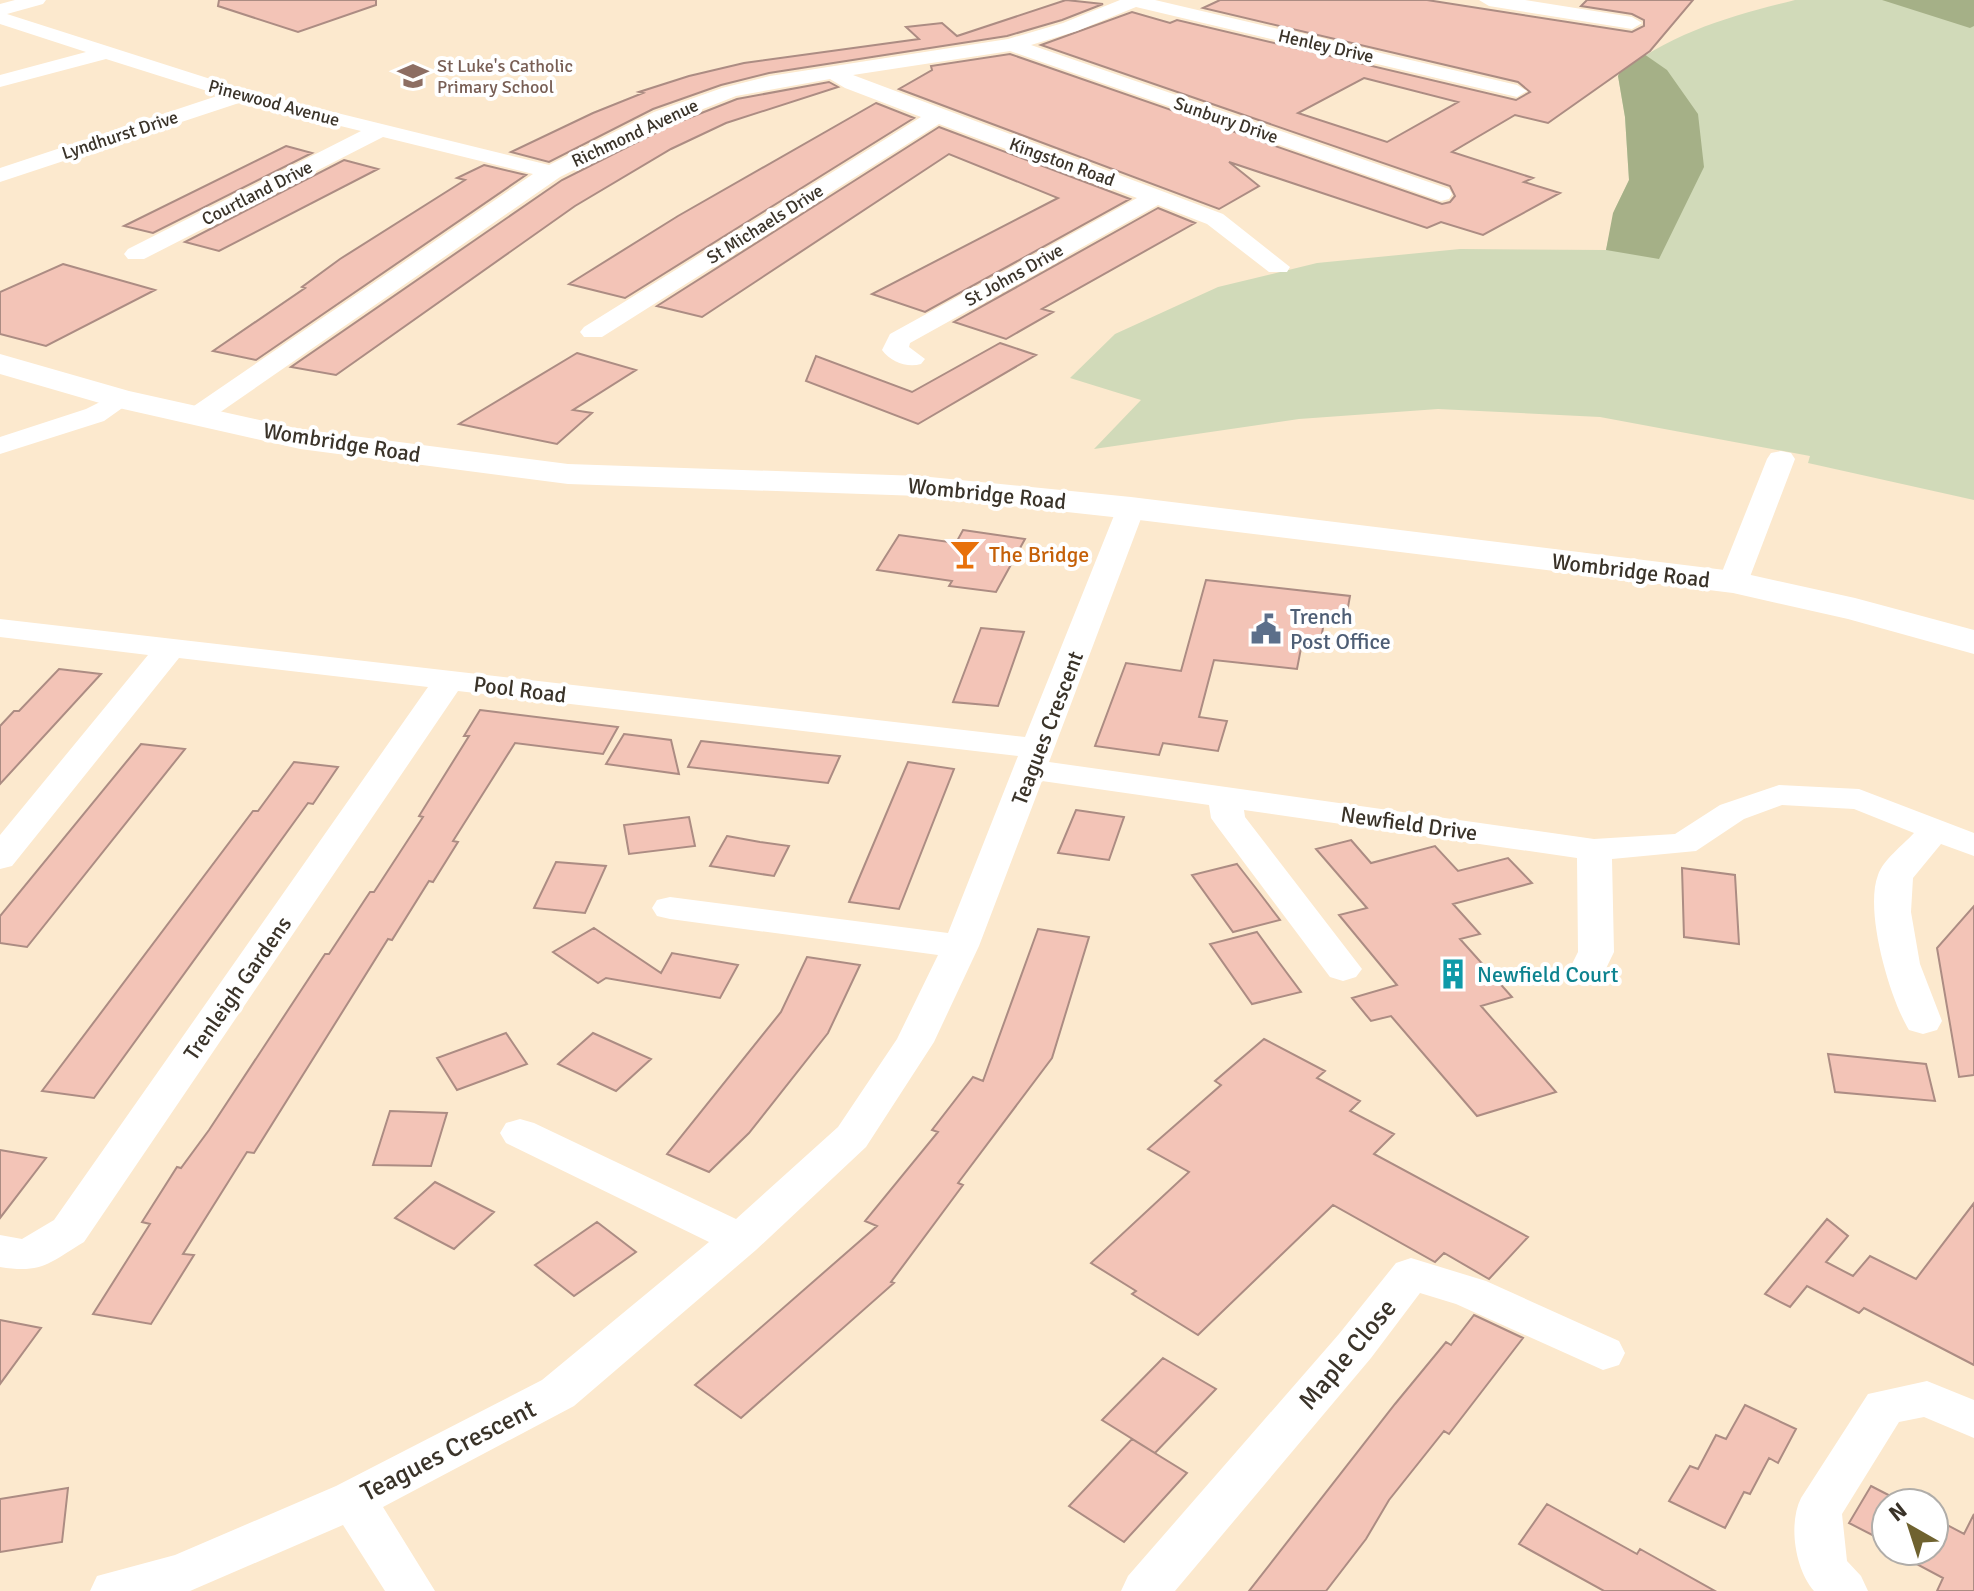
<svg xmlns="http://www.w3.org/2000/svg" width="1974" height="1591" font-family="Signika,sans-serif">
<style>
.green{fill:#d1dab9}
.forest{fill:#a5b087}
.building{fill:#f3c4b7;stroke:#ac8c83;stroke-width:2;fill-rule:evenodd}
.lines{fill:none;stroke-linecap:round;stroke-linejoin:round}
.minor{fill:#fff;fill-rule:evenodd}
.tertiary{fill:#fff;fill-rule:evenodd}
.labels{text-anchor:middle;stroke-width:8;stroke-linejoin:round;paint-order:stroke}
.far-street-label{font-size:18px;fill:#3a3329;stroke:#fff}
.far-education-label{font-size:18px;fill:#785e54;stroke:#fff;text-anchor:start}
.street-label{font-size:22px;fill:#3a3329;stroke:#fff}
.food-label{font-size:22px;fill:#c56008;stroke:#fff;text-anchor:start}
.service-label{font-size:22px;fill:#4e5e75;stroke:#fff;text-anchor:start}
.culture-label{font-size:22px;fill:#0d838f;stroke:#fff;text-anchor:start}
.near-street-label{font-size:26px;fill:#3a3329;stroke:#fff}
</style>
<rect width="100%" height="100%" fill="#fce9ce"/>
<path class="green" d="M 1795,0 L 1974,0 L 1974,500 L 1808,463 L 1810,456 L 1600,417 L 1438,409 L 1299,419 L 1094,449 L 1141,400 L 1070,378 L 1115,334 L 1218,287 L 1317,263 L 1460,249 L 1606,250 L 1615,209 L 1629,180 L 1625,117 L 1618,76 C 1668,33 1731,16 1795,0 Z"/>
<path class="forest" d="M 1882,0 L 1974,0 L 1974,26 L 1970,28 Z
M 1644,54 L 1667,70 L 1698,114 L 1704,167 L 1659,259 L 1606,250 L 1613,213 L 1629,180 L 1625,117 L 1618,76 L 1621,69 Z"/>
<path class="building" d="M 219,0 L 376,0 L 376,5 L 298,32 L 218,6 Z
M 1066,0 L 1103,4 L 1062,20 L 1007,36 L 769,73 L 721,85 L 653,109 L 549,162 L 511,152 L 593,113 L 643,93 L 639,92 L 689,76 L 744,63 L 919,39 L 906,27 L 942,23 L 957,36 Z
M 1220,0 L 1427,0 L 1632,32 L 1644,26 L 1644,20 L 1632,14 L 1581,6 L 1587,0 L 1693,0 L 1650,51 L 1548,123 L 1515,115 L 1452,152 L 1533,178 L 1524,182 L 1560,193 L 1483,235 L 1441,222 L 1427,228 L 1229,162 L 1259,186 L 1219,209 L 899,89 L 932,70 L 931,66 L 1010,54 L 1442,204 L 1450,202 L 1455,196 L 1450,186 L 1041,45 L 1132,12 L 1170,23 L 1177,20 L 1516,100 L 1530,92 L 1518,82 L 1203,8 ZM 1364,78 L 1458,102 L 1387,142 L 1298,113 Z
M 829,82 L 838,87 L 726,123 L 671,149 L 575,206 L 336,375 L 291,367 L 562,180 L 671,125 L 737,99 Z
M 876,103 L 914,118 L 625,298 L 569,284 L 678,216 Z
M 939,127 L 1130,199 L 925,312 L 872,294 L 1058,198 L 949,154 L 702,317 L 657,306 Z
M 286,146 L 312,153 L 153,233 L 124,226 Z
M 344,160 L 378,169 L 219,251 L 185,242 Z
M 484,165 L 526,175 L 256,360 L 213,351 L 305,288 L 302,287 L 340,259 L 465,180 L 457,178 Z
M 1158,208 L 1195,223 L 1042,309 L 1053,312 L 1006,339 L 954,322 Z
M 63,264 L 155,290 L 46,346 L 0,334 L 0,292 Z
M 1000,343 L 1036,355 L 918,424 L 806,381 L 816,356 L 912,392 Z
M 577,353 L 636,370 L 573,410 L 592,413 L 557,444 L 459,424 Z
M 963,530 L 1025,539 L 996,592 L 949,586 L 952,581 L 877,570 L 899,535 L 956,543 Z
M 1206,580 L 1350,596 L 1345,624 L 1324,622 L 1320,645 L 1302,643 L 1297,669 L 1214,660 L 1199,717 L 1227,721 L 1218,751 L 1163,743 L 1159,755 L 1095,746 L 1126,663 L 1181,671 Z
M 981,628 L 1024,632 L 998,706 L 953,702 Z
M 59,669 L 101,674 L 0,784 L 0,726 L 14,711 L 19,711 Z
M 480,710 L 618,727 L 603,754 L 515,743 L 453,841 L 458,842 L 433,882 L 429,881 L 392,940 L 388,939 L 254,1153 L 247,1152 L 183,1254 L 194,1255 L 151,1324 L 93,1314 L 150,1224 L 142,1222 L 177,1167 L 181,1168 L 209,1130 L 325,954 L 329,954 L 370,892 L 374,892 L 423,817 L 419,816 L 469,736 L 464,736 Z
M 624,734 L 671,740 L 679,774 L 606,764 Z
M 701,741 L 809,753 L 840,756 L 828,783 L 688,767 Z
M 141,744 L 185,749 L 27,947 L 0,943 L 0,916 Z
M 294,762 L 338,767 L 313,804 L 308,803 L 94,1098 L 42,1091 L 253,811 L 258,811 Z
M 908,762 L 954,769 L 899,909 L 849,902 Z
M 1076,810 L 1124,817 L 1109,860 L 1058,853 Z
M 689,817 L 695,846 L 629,854 L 624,825 Z
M 727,836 L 760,842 L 789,846 L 774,876 L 710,866 Z
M 1351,840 L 1371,863 L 1435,846 L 1458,871 L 1508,858 L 1532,883 L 1453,904 L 1480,934 L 1460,939 L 1512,997 L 1481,1006 L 1556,1092 L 1477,1116 L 1391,1016 L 1371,1021 L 1352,998 L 1397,985 L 1339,915 L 1367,908 L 1316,849 Z
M 556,862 L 606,866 L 585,913 L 534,908 Z
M 1237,864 L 1258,891 L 1280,920 L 1233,932 L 1192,875 Z
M 1682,868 L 1735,875 L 1739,944 L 1684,937 Z
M 1974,906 L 1974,1075 L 1959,1077 L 1937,948 Z
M 594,928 L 661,973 L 672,953 L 738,965 L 720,998 L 606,978 L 598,983 L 553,952 Z
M 1038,929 L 1089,937 L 1052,1058 L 958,1183 L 963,1185 L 891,1282 L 894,1283 L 741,1418 L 695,1385 L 877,1226 L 865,1221 L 938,1132 L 932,1130 L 973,1077 L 983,1081 Z
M 1257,932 L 1278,961 L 1301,992 L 1252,1004 L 1210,944 Z
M 807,957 L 860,965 L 828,1033 L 749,1133 L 709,1172 L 667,1154 L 781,1012 Z
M 506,1033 L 527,1064 L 457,1090 L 437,1058 Z
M 593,1033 L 624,1047 L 651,1059 L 616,1091 L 558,1064 Z
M 1264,1039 L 1325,1071 L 1317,1078 L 1360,1101 L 1350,1111 L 1394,1134 L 1374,1154 L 1528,1237 L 1489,1279 L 1444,1253 L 1435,1262 L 1333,1205 L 1198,1335 L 1132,1294 L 1136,1291 L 1091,1263 L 1189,1172 L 1148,1149 L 1221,1085 L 1215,1081 Z
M 1828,1054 L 1926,1064 L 1935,1101 L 1835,1092 Z
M 390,1111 L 447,1113 L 431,1166 L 373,1165 Z
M 0,1150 L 46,1158 L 0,1218 Z
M 435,1182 L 494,1212 L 454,1249 L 395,1218 Z
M 1974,1203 L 1974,1365 L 1864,1308 L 1859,1313 L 1807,1286 L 1790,1307 L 1765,1294 L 1827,1219 L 1848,1236 L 1826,1262 L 1853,1276 L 1870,1256 L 1916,1279 Z
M 597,1222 L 636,1252 L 574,1296 L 535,1265 Z
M 1474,1315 L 1523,1338 L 1449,1434 L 1444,1431 L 1389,1500 L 1366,1539 L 1326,1591 L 1249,1591 L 1395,1404 L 1446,1342 L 1451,1345 Z
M 0,1320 L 41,1328 L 0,1384 Z
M 1163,1358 L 1216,1389 L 1155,1453 L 1102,1420 Z
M 1745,1405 L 1796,1429 L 1778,1463 L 1769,1458 L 1750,1494 L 1744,1492 L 1725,1528 L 1669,1501 L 1690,1466 L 1698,1469 L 1716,1435 L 1726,1439 Z
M 1132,1439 L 1187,1473 L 1124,1542 L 1069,1506 Z
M 1871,1486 L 1904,1503 L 1886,1503 L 1886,1542 L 1849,1523 Z
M 68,1488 L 62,1542 L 0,1552 L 0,1499 Z
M 1547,1504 L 1637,1554 L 1640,1549 L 1715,1591 L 1604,1591 L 1519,1544 Z
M 1974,1514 L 1974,1591 L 1937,1591 L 1943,1578 L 1894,1552 L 1934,1551 L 1934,1518 L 1964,1534 Z"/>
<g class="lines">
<path class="minor" d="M 15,0 L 46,0 L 43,4 L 7,14 L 248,91 L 549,165 L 654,112 L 722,88 L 770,76 L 1008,39 L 1063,23 L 1120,0 L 1155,0 L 1517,85 L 1527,91 L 1517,97 L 1136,7 L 1077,31 L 1031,45 L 1449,189 L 1452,194 L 1449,199 L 1441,201 L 1010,51 L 853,75 L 1223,214 L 1290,267 L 1287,272 L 1269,272 L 1207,224 L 1158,205 L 910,343 L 909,347 L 925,359 L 921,364 C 907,368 891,362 882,350 L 890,334 L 1137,198 L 939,124 L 602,337 L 584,337 L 580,332 L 584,327 L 921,117 L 845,88 L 830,79 L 736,96 L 670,122 L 560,177 L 206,422 L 188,422 L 184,416 L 188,410 L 533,174 L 383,137 L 144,259 L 128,259 L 124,254 L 128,249 L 361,131 L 242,102 L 0,182 L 0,168 L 220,95 L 106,59 L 0,87 L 0,75 L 86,52 L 0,24 L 0,4 Z
M 1479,0 L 1525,0 L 1632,17 L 1642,23 L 1632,29 L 1489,6 Z
M 122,391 L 131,393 L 135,399 L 104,421 L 0,454 L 0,437 L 86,409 Z
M 1781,451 L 1791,453 L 1795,459 L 1748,582 L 1744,588 L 1733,591 L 1722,588 L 1718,582 L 1767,459 L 1771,453 Z
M 1131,499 L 1141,502 L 1145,508 L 1049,762 L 1594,839 L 1675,834 L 1720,805 L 1779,785 L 1859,789 L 1974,833 L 1974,856 L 1941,844 L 1913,878 L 1911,912 L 1920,964 L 1942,1021 L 1937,1030 L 1923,1034 L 1909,1030 C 1890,999 1864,911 1878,875 C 1883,860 1903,845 1914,833 L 1854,809 L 1782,805 L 1744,819 L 1696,851 L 1612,859 L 1614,952 L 1599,983 L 1586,986 L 1573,983 L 1567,974 L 1578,952 L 1577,858 L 1244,810 L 1245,817 L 1362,969 L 1356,977 L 1343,981 L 1330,977 L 1216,825 L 1211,818 L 1209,805 L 1042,781 L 979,946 L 934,1042 L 866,1147 L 756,1250 L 574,1406 L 383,1507 L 435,1591 L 385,1591 L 343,1525 L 190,1591 L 90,1591 L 97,1576 L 175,1555 L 336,1486 L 542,1380 L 709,1242 L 506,1143 L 500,1133 L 506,1123 L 520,1119 L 534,1123 L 736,1219 L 838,1127 L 897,1039 L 938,955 L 670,919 L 657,916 L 652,908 L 657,900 L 670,897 L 948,933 L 1018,756 L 458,691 L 84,1242 C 49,1263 42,1274 0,1267 L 0,1235 L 22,1239 L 54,1220 L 428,687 L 179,658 L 12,866 L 0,869 L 0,835 L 148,655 L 0,637 L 0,619 L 1025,737 L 1117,508 L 1121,502 Z
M 1411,1258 L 1486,1281 L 1619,1341 L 1625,1353 L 1619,1365 L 1603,1370 L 1456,1304 L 1420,1293 L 1371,1358 L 1175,1591 L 1121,1591 L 1128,1576 L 1339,1334 L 1396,1263 Z
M 1927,1381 L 1974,1400 L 1974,1438 L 1924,1417 L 1899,1422 L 1842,1514 L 1847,1561 L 1861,1576 L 1868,1591 L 1814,1591 C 1795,1569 1788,1524 1801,1498 L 1868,1394 Z"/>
<path class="tertiary" d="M 0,354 L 129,391 L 300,429 L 568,464 L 920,476 L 1131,497 L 1733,571 L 1855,598 L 1974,630 L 1974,654 L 1848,619 L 1733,593 L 1131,519 L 920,496 L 568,484 L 300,449 L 110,406 L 0,374 Z"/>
</g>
<defs>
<g id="school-bare" transform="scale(2.4)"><path d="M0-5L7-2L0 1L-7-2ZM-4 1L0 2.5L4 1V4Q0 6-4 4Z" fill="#8d6e63" stroke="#fff" stroke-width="2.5" paint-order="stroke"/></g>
<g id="bar-bare" transform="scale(2.4)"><path d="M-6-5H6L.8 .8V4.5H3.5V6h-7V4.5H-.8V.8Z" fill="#e8710a" stroke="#fff" stroke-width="2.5" paint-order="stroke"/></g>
<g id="civic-bare" transform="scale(2.4)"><path d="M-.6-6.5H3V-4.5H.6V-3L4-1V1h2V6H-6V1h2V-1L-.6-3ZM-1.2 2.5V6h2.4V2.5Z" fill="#5c6f8a" stroke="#fff" stroke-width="2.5" paint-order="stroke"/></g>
<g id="building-bare" transform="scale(2.4)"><path d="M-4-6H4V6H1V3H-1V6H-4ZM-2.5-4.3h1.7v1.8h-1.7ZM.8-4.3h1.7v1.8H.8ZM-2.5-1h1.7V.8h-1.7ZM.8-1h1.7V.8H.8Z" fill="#0f9aa8" stroke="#fff" stroke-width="2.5" paint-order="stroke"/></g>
</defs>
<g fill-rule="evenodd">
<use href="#school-bare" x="413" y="76"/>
<use href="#bar-bare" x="965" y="554"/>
<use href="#civic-bare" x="1266" y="629"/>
<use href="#building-bare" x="1453" y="974"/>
</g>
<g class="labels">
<g class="far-street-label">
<text transform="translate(1326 46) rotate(13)" y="6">Henley Drive</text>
<text transform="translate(274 103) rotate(15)" y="6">Pinewood Avenue</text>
<text transform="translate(1226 120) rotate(19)" y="6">Sunbury Drive</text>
<text transform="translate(635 133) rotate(-25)" y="6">Richmond Avenue</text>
<text transform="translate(120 135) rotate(-18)" y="6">Lyndhurst Drive</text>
<text transform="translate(1062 162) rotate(20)" y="6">Kingston Road</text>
<text transform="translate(257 193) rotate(-27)" y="6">Courtland Drive</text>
<text transform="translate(765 224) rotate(-32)" y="6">St Michaels Drive</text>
<text transform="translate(1014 275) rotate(-29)" y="6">St Johns Drive</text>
</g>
<g class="far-education-label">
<text x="437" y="72">St Luke's Catholic<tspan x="437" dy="21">Primary School</tspan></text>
</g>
<g class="street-label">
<text transform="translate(342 442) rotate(9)" y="8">Wombridge Road</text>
<text transform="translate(987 493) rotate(6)" y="8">Wombridge Road</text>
<text transform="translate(1631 570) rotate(7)" y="8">Wombridge Road</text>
<text transform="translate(520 689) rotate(7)" y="8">Pool Road</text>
<text transform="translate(1047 728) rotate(-69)" y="8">Teagues Crescent</text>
<text transform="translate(1409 823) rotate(8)" y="8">Newfield Drive</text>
<text transform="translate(237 988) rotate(-55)" y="8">Trenleigh Gardens</text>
</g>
<g class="food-label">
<text x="989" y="562">The Bridge</text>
</g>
<g class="service-label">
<text x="1290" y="624">Trench<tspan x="1290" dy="25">Post Office</tspan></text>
</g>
<g class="culture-label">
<text x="1477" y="982">Newfield Court</text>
</g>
<g class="near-street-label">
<text transform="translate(1347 1354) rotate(-50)" y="9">Maple Close</text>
<text transform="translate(448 1450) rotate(-27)" y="9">Teagues Crescent</text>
</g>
</g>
<g transform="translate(1910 1527) rotate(321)"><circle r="38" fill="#ffffff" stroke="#b0ada9" stroke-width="2"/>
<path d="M0-6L14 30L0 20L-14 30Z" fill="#6f622f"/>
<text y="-12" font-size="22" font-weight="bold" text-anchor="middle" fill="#3a3329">N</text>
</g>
</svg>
